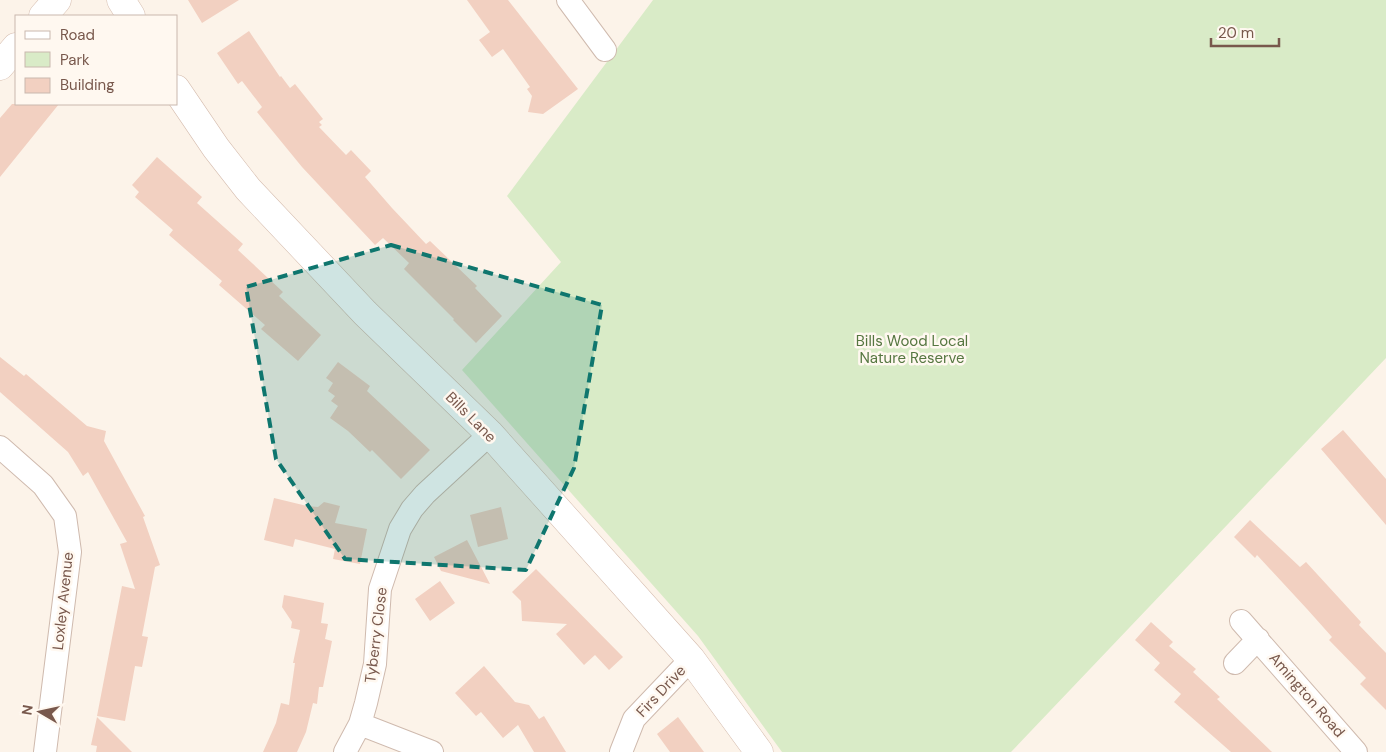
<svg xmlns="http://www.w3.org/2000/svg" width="1386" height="752" font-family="'DM Sans',sans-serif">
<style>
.green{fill:#d9ebc7}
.building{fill:#f2d0c1}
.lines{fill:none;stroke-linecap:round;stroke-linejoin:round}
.street-casing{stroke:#cfbaae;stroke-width:24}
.secondary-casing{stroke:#d5bcae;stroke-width:29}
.street{stroke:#fff;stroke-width:22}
.secondary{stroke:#fff;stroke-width:28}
.marked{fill:#0f766e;fill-opacity:0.2;stroke:#0f766e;stroke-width:4;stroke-dasharray:10 6;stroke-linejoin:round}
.labels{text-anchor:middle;stroke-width:5;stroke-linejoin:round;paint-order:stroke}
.park-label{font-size:15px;fill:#567741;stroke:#fff8f0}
.street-label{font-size:15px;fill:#78584c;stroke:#fff8f0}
</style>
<rect width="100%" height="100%" fill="#fcf3e9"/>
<path class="green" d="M 653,0 L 1386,0 L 1386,358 L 1011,752 L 782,752 L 698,636 L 462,370 L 561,262 L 507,196 Z"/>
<path class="building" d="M 188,0 L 239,0 L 202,23 Z
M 467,0 L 508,0 L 578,89 L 543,114 L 528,112 L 532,96 L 527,89 L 530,87 L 503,49 L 492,57 L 479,40 L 490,32 Z
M 249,31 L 280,77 L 281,76 L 290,88 L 295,84 L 323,119 L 319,122 L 322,125 L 319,127 L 346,155 L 351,150 L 371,171 L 365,177 L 392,208 L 426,244 L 430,241 L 477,286 L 475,288 L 502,316 L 476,343 L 453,320 L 454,319 L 404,269 L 409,263 L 383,238 L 375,245 L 302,167 L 257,112 L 262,107 L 242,81 L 238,84 L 217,53 Z
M 12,104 L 59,104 L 0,177 L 0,118 Z
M 157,157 L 202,197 L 197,203 L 243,244 L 238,250 L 283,292 L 279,296 L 321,335 L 298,361 L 261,329 L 265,325 L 219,285 L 222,281 L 169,235 L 173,230 L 135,197 L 139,192 L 132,185 Z
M 0,357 L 24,376 L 26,374 L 87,426 L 106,431 L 104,441 L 145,516 L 143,517 L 160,565 L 155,567 L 142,636 L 148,637 L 142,667 L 135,666 L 125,721 L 97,716 L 122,586 L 135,589 L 120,544 L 127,542 L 88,472 L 83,476 L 68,452 L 0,392 Z
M 338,362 L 370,386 L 367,391 L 430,450 L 401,479 L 372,450 L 370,452 L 348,431 L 330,418 L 338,406 L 331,401 L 335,396 L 328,391 L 333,383 L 326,378 Z
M 1343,430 L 1386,479 L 1386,525 L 1321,449 Z
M 274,498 L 307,506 L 318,507 L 324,502 L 340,506 L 335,523 L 367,529 L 360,564 L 333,559 L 335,549 L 295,539 L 293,547 L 264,540 Z
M 501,507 L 508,539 L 478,547 L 470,515 Z
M 1250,520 L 1300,567 L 1306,562 L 1361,622 L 1359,625 L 1386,653 L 1386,710 L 1360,684 L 1366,678 L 1329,640 L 1332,637 L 1307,609 L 1257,555 L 1255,558 L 1234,537 Z
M 467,540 L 490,584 L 441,571 L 434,557 Z
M 536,569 L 623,657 L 609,670 L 595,655 L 584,665 L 556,634 L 567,624 L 522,621 L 521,601 L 512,592 Z
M 440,581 L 455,603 L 430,621 L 415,599 Z
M 284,595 L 324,603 L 321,623 L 328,624 L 325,639 L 332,641 L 323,687 L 319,687 L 317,704 L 313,703 L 306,732 L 297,752 L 263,752 L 276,723 L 281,703 L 289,705 L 295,663 L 293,663 L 300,630 L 291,628 L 292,622 L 282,607 Z
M 1151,622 L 1173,642 L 1169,646 L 1196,669 L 1193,672 L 1220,697 L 1217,699 L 1272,752 L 1231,752 L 1174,702 L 1181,694 L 1154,670 L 1160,663 L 1135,640 Z
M 484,666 L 515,702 L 529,705 L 539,719 L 544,716 L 566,752 L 534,752 L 518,725 L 503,738 L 481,712 L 476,716 L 455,693 Z
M 97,717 L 132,752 L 96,752 L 97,746 L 91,745 Z
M 678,717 L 704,752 L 670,752 L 657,734 Z"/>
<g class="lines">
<g class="street-casing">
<path id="street" d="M 568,0 L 605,50
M 0,447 L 43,485 L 65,516 L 70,552 L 45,752
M 1241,621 L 1356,752
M 1235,663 L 1258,639
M 360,724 L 432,752
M 345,752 L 360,724 L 366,703 L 375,664 L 380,589 L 400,529 L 412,509 L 425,494 L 490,434
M 621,752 L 634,719 L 691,659"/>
</g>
<g class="secondary-casing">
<path id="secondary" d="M 121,0 L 131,16
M 43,16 L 57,0
M 0,66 L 16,47
M 176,89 L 216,148 L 248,189 L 365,313 L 490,434 L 691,659 L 759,752"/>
</g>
<use href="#street" class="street"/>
<use href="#secondary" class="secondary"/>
</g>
<path class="marked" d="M 391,245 L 602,305 L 574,468 L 526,570 L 345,559 L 276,459 L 246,287 Z"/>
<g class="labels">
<g class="park-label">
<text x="912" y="346">Bills Wood Local<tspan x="912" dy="17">Nature Reserve</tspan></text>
</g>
<g class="street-label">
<text transform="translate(471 417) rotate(45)" y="5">Bills Lane</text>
<text transform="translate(63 601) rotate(-84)" y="5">Loxley Avenue</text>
<text transform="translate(376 635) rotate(-83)" y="5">Tyberry Close</text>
<text transform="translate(661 691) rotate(-47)" y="5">Firs Drive</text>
<text transform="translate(1307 695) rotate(49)" y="5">Amington Road</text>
</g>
</g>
<rect x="15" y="15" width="162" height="90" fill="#fff8f0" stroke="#c9b8ae"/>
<rect x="25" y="31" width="25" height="8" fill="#ffffff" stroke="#c9b8ae"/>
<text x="60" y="40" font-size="15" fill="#78584c">Road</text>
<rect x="25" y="52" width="25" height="15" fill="#d9ebc7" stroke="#c9b8ae"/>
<text x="60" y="65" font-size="15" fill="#78584c">Park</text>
<rect x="25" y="78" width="25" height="15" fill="#f2d0c1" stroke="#c9b8ae"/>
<text x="60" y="90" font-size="15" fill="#78584c">Building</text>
<g transform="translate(40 712) rotate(279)" stroke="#fff8f0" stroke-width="4" paint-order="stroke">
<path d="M0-4L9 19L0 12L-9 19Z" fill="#78584c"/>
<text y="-8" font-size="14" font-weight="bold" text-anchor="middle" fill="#78584c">N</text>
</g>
<path d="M1211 38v8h68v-8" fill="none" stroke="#78584c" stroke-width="2.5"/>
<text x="1218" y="38" font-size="15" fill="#78584c" stroke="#fff8f0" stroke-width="4" paint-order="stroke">20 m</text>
</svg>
